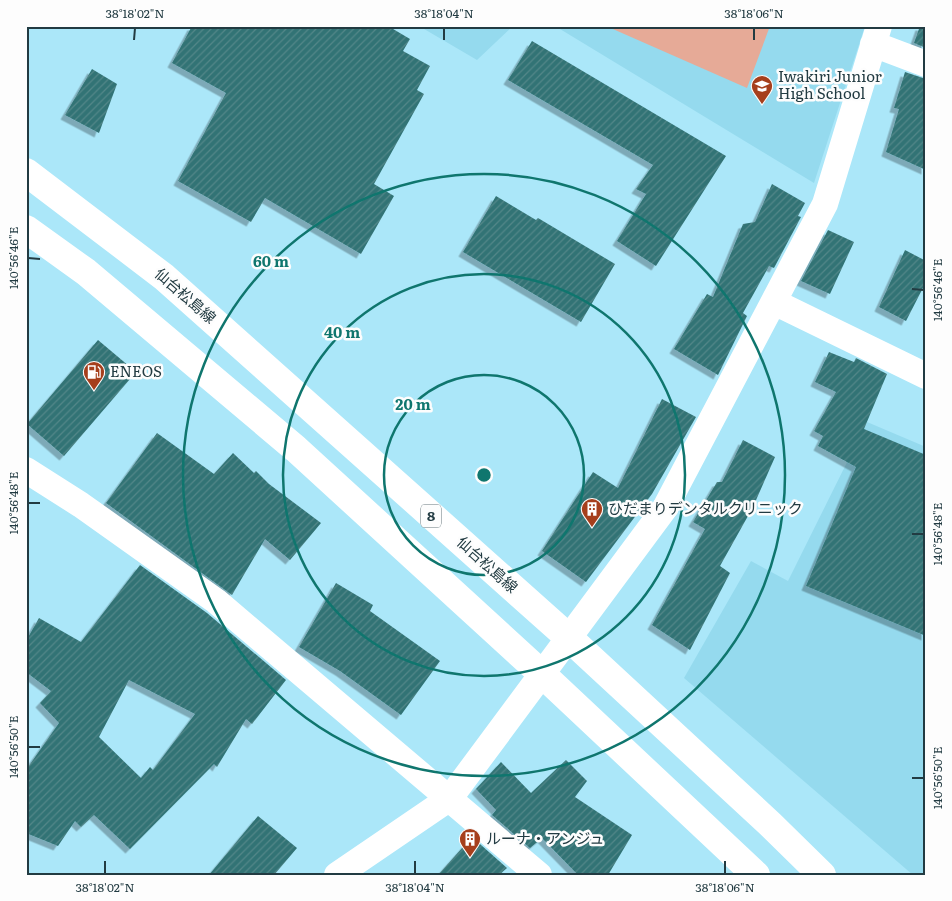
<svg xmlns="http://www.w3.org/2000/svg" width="952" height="901" font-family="Literata,'Noto Sans JP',serif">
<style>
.built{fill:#95daee}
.pitch{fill:#e6aa97}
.building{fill:url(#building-hatch);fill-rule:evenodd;filter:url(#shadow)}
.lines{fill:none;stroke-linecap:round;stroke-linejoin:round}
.street{stroke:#fff;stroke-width:26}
.primary{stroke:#fff;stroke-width:28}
.ticks{fill:none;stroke:#223b42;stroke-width:2}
.ring{fill:none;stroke:#0f766e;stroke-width:2.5}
.labels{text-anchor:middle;stroke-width:5;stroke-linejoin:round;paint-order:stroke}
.shield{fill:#fdfdfd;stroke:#64757a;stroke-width:1}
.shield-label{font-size:14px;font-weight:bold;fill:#223b42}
.poi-label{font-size:15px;fill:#223b42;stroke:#fdfdfd;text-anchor:start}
.street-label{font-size:15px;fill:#223b42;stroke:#fdfdfd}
.centre{fill:#0f766e;stroke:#fdfdfd;stroke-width:2.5}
.ring-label{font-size:15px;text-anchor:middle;font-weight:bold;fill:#0f766e;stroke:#fdfdfd;stroke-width:5;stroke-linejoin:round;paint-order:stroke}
.neatline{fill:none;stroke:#223b42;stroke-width:2}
.ticks-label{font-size:12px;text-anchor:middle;fill:#223b42}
</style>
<defs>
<pattern id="building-hatch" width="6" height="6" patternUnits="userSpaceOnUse" patternTransform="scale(1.25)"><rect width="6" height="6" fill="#317375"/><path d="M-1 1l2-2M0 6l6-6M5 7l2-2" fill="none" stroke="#548789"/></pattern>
<filter id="shadow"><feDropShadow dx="-4.5" dy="4.5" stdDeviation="0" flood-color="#0004"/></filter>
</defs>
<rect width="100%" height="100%" fill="#abe7f9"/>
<path class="built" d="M 419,26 L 513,26 L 477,60 Z
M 555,26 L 865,26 L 814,183 Z
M 867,422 L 926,447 L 926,875 L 913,875 L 684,678 L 751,561 L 788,581 Z"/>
<path class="pitch" d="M 606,26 L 770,26 L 747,88 Z"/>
<path class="building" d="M 192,26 L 388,26 L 410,39 L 403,51 L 430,66 L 417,90 L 424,94 L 374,184 L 394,196 L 361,254 L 265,198 L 251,222 L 178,181 L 226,93 L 172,63 Z
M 920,26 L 926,27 L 926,48 L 914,43 Z
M 532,41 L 726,156 L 656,266 L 617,241 L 646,194 L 636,189 L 653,165 L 508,80 Z
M 92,69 L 117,84 L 99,133 L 65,115 Z
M 905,72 L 926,79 L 926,170 L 886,152 L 899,109 L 894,108 Z
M 772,184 L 805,203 L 798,216 L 801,217 L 774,268 L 769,266 L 743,313 L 747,316 L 718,375 L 674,349 L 707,294 L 713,297 L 743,224 L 755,222 Z
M 496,196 L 536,220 L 538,218 L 615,264 L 581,322 L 463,252 Z
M 828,230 L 854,242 L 830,294 L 801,281 Z
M 905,250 L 926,261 L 926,282 L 906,321 L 879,307 Z
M 98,340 L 136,372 L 64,456 L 27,424 Z
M 829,352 L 854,362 L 856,358 L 887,374 L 864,429 L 926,455 L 926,636 L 806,586 L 856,467 L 818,446 L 823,436 L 814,431 L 836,392 L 815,382 Z
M 662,399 L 696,417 L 652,494 L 586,582 L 542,551 L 593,472 L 618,488 Z
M 157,433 L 214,474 L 233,453 L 254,473 L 256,471 L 269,484 L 321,523 L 290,560 L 265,539 L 232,595 L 106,503 Z
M 743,440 L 775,457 L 753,507 L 720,566 L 730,573 L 690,650 L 652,625 L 705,529 L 693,522 L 717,482 L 722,482 Z
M 140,565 L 207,613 L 286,680 L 252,724 L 246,719 L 217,767 L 214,764 L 130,849 L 94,815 L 81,827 L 75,821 L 58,846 L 26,833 L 26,770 L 59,723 L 40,703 L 51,691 L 26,672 L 26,641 L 39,618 L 81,642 ZM 129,680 L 195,714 L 153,770 L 150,767 L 141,778 L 99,737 Z
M 336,583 L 373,605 L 370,611 L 440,661 L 401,715 L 340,671 L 299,647 Z
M 566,760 L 587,781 L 575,797 L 632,835 L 608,875 L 578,875 L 542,838 L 530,848 L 492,815 L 496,810 L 476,789 L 501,762 L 531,793 Z
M 258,816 L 297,848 L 274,875 L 209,875 Z
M 472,837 L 507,868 L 499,875 L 438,875 Z"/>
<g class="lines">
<path class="street" d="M 873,44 L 926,64
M 774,302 L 926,376
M 26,470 L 81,505 L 216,601 L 539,875
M 337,875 L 450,798 L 665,508 L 825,204 L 879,26"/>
<path class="primary" d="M 26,172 L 164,277 L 569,638 L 770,824 L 822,875
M 26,229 L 86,272 L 296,449 L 542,674 L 756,875"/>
</g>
<path class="ticks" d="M 134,40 L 135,28M 444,40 L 444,28M 754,40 L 754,28M 28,258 L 40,259M 912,289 L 924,290M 28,503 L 40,503M 912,534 L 924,534M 28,747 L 40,747M 912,778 L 924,778M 105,874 L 105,861M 415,874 L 415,861M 725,874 L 725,861"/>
<g class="ring">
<circle cx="484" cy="475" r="100"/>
<circle cx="484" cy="475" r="201"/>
<circle cx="484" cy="475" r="301"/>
</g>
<defs>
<g id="school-pin" transform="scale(1.125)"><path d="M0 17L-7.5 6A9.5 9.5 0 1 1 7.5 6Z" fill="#a63f1c" stroke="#fdfdfd"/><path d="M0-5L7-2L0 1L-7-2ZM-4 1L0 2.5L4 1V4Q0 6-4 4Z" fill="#fff"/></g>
<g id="fuel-pin" transform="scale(1.125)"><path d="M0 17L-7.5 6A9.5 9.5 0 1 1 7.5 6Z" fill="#a63f1c" stroke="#fdfdfd"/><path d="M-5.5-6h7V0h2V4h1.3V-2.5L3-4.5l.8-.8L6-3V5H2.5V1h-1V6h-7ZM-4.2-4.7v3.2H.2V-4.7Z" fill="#fff"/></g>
<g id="building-pin" transform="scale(1.125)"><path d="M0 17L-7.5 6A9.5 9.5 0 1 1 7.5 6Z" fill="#a63f1c" stroke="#fdfdfd"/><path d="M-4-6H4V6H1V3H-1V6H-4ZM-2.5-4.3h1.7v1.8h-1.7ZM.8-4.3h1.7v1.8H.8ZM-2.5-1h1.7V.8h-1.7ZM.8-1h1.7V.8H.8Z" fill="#fff"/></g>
</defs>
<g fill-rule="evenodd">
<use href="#school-pin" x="762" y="86"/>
<use href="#fuel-pin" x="94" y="372"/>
<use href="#building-pin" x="592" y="509"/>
<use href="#building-pin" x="470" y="839"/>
</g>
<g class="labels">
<rect class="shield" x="421" y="504.5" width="20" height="23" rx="4"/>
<g class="shield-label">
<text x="431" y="521">8</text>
</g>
<g class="poi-label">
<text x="778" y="82">Iwakiri Junior<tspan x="778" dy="17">High School</tspan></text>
<text x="110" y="377">ENEOS</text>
<text x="608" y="514">ひだまりデンタルクリニック</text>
<text x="486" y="844">ルーナ・アンジュ</text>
</g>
<g class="street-label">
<text transform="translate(185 296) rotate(41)" y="5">仙台松島線</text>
<text transform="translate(487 565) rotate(42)" y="5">仙台松島線</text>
</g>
</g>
<circle cx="484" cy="475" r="8" class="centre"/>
<g class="ring-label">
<text x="271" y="267">60 m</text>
<text x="342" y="338">40 m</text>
<text x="413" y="410">20 m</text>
</g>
<rect width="952" height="901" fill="none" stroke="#fdfdfd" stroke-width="55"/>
<rect x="28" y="28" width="896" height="846" class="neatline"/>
<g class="ticks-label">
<text x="135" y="18">38°18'02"N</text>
<text x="444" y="18">38°18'04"N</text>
<text x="754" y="18">38°18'06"N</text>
<text transform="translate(14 258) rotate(-90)" y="4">140°56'46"E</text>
<text transform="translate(938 290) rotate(-90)" y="4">140°56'46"E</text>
<text transform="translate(14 503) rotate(-90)" y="4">140°56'48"E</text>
<text transform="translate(938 534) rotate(-90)" y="4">140°56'48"E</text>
<text transform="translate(14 747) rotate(-90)" y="4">140°56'50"E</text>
<text transform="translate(938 778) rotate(-90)" y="4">140°56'50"E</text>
<text x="105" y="892">38°18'02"N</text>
<text x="415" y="892">38°18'04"N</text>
<text x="725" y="892">38°18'06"N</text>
</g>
</svg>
